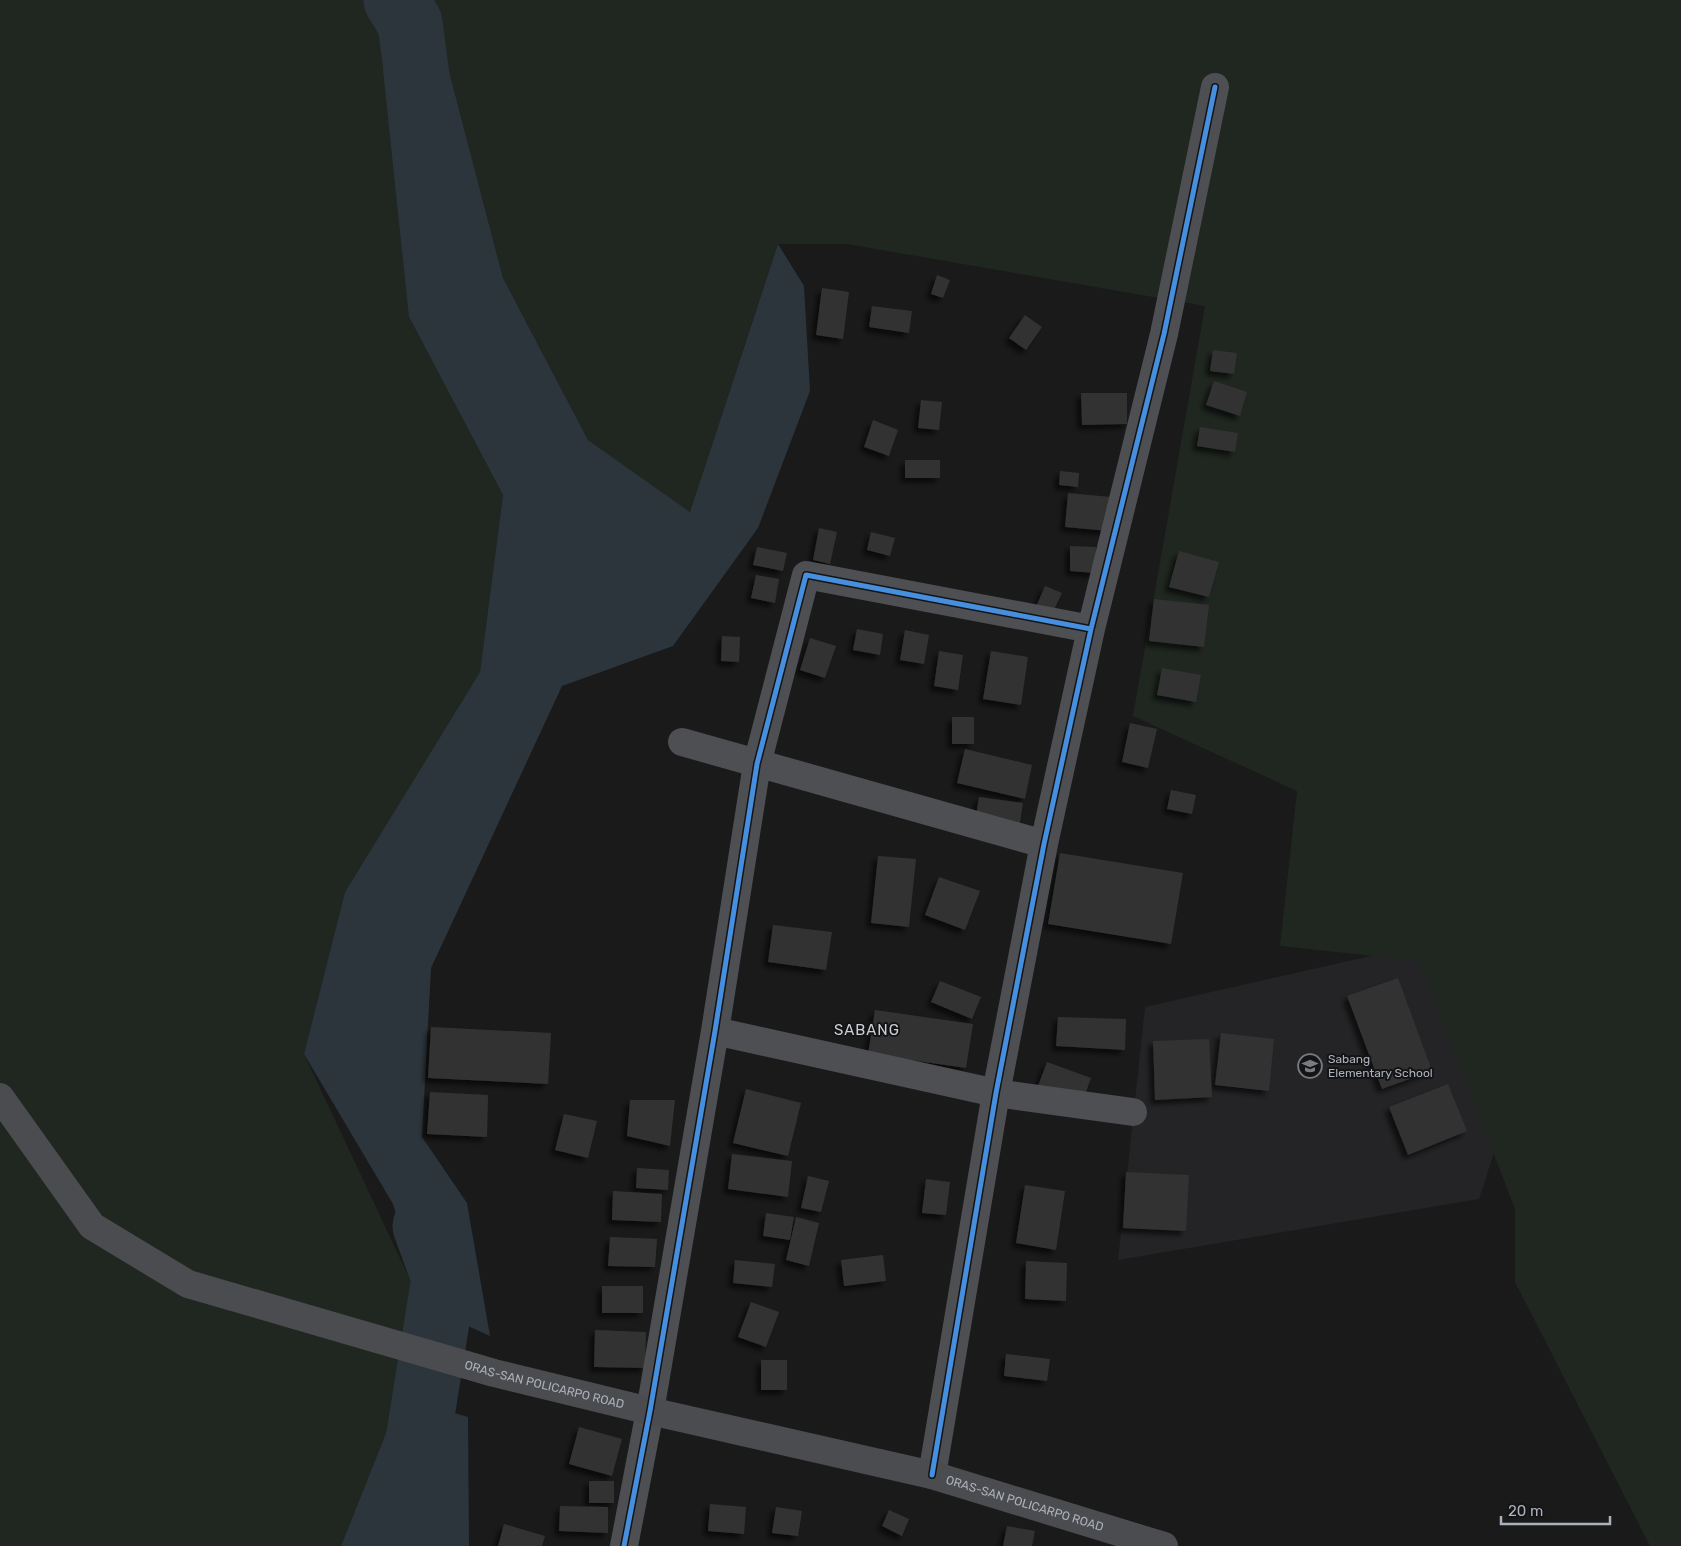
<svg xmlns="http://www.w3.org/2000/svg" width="1681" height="1546" font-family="Rubik,sans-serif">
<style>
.built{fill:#242426}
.green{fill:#1f2720}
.water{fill:#2c353c}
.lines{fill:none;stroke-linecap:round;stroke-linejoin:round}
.river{stroke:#2c353c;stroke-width:65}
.building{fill:#323232;filter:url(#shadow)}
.minor{stroke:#4e4f53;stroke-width:28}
.major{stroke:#4b4c4f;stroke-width:28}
.cycleway-casing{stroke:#141416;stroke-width:8}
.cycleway{stroke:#468fdf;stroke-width:5}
.labels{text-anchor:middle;stroke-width:4;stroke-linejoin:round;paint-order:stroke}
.poi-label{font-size:12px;fill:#abb0ba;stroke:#141416;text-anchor:start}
.street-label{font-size:12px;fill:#abb0ba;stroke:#141416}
.quarter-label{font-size:15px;letter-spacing:1px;fill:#cccfd6;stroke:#141416}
</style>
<defs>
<filter id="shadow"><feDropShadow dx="-4.5" dy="4.5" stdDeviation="2.5" flood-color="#0009"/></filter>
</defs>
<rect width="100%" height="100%" fill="#1a1a1a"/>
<path class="built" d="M 1410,947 L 1442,963 L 1503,1125 L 1479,1199 L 1118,1260 L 1145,1007 Z"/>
<path class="green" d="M 0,0 L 1681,0 L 1681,1546 L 1650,1546 L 1515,1282 L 1515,1209 L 1419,961 L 1280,946 L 1297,791 L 1133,716 L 1205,306 L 847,244 L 778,244 L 690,512 L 588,440 L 503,278 L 438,29 L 409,317 L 503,495 L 480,672 L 345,892 L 304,1054 L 422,1305 L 400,1398 L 341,1546 L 0,1546 Z"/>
<path class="water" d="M 438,29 L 503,278 L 588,440 L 690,512 L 778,244 L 804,286 L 810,391 L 758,528 L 673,646 L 562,686 L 431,968 L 422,1137 L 467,1203 L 490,1336 L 422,1305 L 393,1204 L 304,1054 L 345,892 L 480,672 L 503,495 L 409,317 L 383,70 Z
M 400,1398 L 468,1417 L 469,1546 L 341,1546 Z"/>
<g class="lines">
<path class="river" d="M 396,0 L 410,23 L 425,136
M 401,1546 L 444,1278 L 425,1226"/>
</g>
<path class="building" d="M 937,275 L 950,280 L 943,298 L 931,294 Z
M 822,288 L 849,292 L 843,339 L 816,335 Z
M 872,306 L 912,311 L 909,333 L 869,327 Z
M 1025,315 L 1042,327 L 1026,350 L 1009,338 Z
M 1213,350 L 1237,353 L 1234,374 L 1210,371 Z
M 1214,381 L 1247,392 L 1240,416 L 1206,405 Z
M 1081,393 L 1127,393 L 1127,424 L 1082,425 Z
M 921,400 L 942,402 L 939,430 L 918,428 Z
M 873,420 L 898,430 L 889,456 L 864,447 Z
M 1200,427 L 1238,433 L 1235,452 L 1197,446 Z
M 905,460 L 940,460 L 940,478 L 905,478 Z
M 1060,471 L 1079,473 L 1078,487 L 1059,485 Z
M 1068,493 L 1111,497 L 1108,531 L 1065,527 Z
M 819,528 L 837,532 L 830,564 L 813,560 Z
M 871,532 L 895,538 L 890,556 L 867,550 Z
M 1070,546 L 1096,547 L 1095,573 L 1070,571 Z
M 757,547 L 787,553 L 783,571 L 753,565 Z
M 1179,551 L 1219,562 L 1209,597 L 1169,587 Z
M 756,575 L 779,579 L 775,603 L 751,598 Z
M 1045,586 L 1062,593 L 1051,616 L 1035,609 Z
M 1154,599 L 1209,605 L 1204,647 L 1149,641 Z
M 857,629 L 883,634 L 880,655 L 853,650 Z
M 905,630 L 929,635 L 924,664 L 900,660 Z
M 722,636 L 740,637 L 739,662 L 721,661 Z
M 810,638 L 836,646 L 825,678 L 800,670 Z
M 939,651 L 963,655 L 958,690 L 934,686 Z
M 991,651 L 1028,657 L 1021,705 L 983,699 Z
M 1162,668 L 1201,675 L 1196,702 L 1157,695 Z
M 952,717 L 974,717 L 974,744 L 952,744 Z
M 1130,723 L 1157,729 L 1148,768 L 1122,762 Z
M 965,749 L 1032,765 L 1025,799 L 957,783 Z
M 1171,790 L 1196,795 L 1192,814 L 1167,809 Z
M 979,797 L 1023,803 L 1019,828 L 975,821 Z
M 1060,853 L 1183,873 L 1171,944 L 1048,924 Z
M 878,856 L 916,859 L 909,927 L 871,923 Z
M 939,877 L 980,891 L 965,930 L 925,915 Z
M 773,925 L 832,932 L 826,970 L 768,962 Z
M 1398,978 L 1432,1071 L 1382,1089 L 1347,996 Z
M 940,981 L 981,997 L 972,1019 L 931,1002 Z
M 875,1010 L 973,1024 L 966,1068 L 868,1054 Z
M 1058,1017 L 1126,1019 L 1125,1050 L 1056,1046 Z
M 431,1027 L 551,1033 L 548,1084 L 428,1078 Z
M 1221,1033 L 1274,1039 L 1269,1091 L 1215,1085 Z
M 1209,1039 L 1212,1097 L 1155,1100 L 1153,1041 Z
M 1047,1062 L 1091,1078 L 1082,1103 L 1038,1086 Z
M 1448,1084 L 1467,1131 L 1408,1155 L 1389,1107 Z
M 746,1089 L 801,1103 L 788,1156 L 733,1143 Z
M 430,1092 L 488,1095 L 487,1137 L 427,1134 Z
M 630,1100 L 675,1100 L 670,1146 L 627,1136 Z
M 564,1114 L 597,1121 L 588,1158 L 555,1150 Z
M 732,1154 L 792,1161 L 788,1197 L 728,1189 Z
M 637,1168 L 669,1170 L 668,1190 L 636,1188 Z
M 1126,1172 L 1189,1175 L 1186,1231 L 1123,1228 Z
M 808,1176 L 829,1181 L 821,1212 L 801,1208 Z
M 926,1179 L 950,1182 L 946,1215 L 922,1213 Z
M 1025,1185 L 1065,1191 L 1056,1250 L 1016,1243 Z
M 613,1191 L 662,1194 L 661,1222 L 612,1220 Z
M 766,1213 L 794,1217 L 790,1240 L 763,1236 Z
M 796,1217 L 819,1223 L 809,1266 L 786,1260 Z
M 610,1237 L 657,1239 L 655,1267 L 608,1266 Z
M 883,1255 L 886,1281 L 844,1286 L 841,1260 Z
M 735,1260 L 775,1264 L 772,1287 L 733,1283 Z
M 1026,1261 L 1067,1263 L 1066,1301 L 1025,1299 Z
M 602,1286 L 643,1286 L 643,1313 L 602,1313 Z
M 751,1302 L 779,1312 L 766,1347 L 738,1337 Z
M 595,1330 L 646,1332 L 645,1368 L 594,1367 Z
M 1006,1354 L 1050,1359 L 1047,1381 L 1004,1376 Z
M 761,1360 L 787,1360 L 787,1390 L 761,1390 Z
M 579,1427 L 622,1439 L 612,1476 L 569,1464 Z
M 589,1481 L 614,1481 L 614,1503 L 589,1503 Z
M 710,1504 L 746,1507 L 744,1534 L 708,1531 Z
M 560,1506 L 608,1507 L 608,1533 L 559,1531 Z
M 776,1507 L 802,1511 L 798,1536 L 772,1533 Z
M 889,1510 L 909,1519 L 902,1536 L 882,1526 Z
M 504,1524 L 545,1536 L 542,1546 L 498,1546 Z
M 1007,1526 L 1035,1531 L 1032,1546 L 1003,1546 Z"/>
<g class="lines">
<path class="minor" d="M 682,742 L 1044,844
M 715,1031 L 996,1093 L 1133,1112
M 932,1475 L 996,1093 L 1044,844 L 1091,629 L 1164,334 L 1215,87
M 624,1546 L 650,1411 L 715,1031 L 757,764 L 806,575 L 1091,629"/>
<path class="major" id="s1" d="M 0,1097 L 92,1226 L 188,1284 L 494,1373 L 650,1411 L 932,1475 L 1164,1546"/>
<g class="cycleway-casing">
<path id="cycleway" d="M 932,1475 L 996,1093 L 1044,844 L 1091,629 L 1164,334 L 1215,87
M 624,1546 L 650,1411 L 715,1031 L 757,764 L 806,575 L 1091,629"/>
</g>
<use href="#cycleway" class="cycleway"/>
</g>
<defs>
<g id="school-ring" transform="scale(1.25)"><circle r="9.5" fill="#141416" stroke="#787c82" stroke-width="1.5"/><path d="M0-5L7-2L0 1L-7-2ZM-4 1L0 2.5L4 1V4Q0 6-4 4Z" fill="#787c82"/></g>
</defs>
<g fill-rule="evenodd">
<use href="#school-ring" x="1310" y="1066"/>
</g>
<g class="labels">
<g class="poi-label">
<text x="1328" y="1063">Sabang<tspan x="1328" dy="14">Elementary School</tspan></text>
</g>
<g class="street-label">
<text dy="4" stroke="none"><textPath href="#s1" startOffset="641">ORAS-SAN POLICARPO ROAD</textPath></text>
<text dy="4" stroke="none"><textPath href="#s1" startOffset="1136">ORAS-SAN POLICARPO ROAD</textPath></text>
</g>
<g class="quarter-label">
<text x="867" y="1035">SABANG</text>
</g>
</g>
<path d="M1501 1516v8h109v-8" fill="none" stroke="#abb0ba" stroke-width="2.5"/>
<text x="1508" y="1516" font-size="15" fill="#abb0ba" stroke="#141416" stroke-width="4" paint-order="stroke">20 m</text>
</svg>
